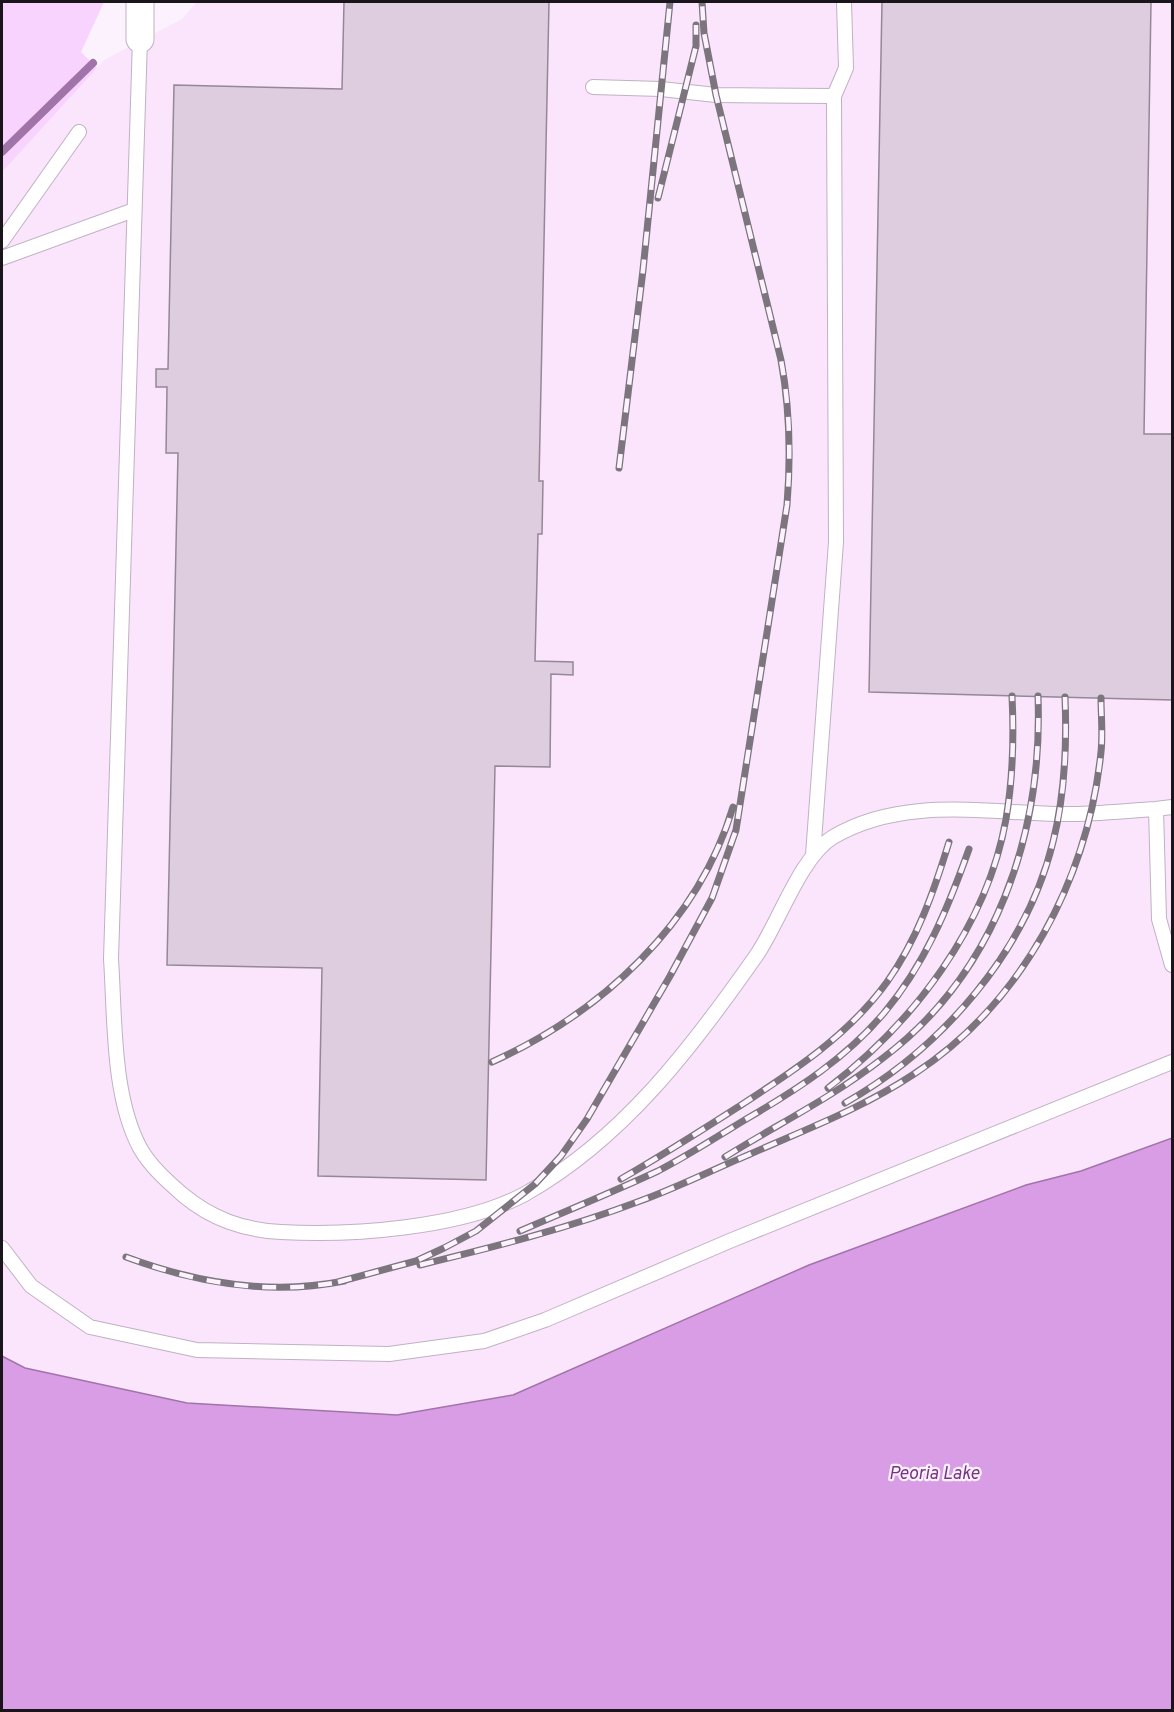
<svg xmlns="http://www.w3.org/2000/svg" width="1174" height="1712" font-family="Overpass,sans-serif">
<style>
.built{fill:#fae5fd}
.green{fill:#f7d3fd}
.water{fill:#d99de5;stroke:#a074a8;stroke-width:1.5}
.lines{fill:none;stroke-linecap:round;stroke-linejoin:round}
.stream{stroke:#a074a8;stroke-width:8}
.building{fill:#ddcddf;stroke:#958798;stroke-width:1.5}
.service-casing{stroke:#c0b1c2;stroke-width:16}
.minor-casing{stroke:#c0b1c2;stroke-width:29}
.service{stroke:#fff;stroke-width:14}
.minor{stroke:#fff;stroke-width:27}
.rail-casing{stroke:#7c757d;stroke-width:7}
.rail{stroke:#fbf2fd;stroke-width:4.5;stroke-dasharray:14;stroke-linecap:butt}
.labels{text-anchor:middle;stroke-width:4.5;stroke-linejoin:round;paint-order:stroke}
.water-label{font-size:18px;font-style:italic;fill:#793286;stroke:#fbf2fd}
</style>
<rect width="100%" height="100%" fill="#fbf2fd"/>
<path class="built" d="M 197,2 L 1172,2 L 1172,1137 L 1081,1171 L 1026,1185 L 513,1395 L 397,1415 L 187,1403 L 25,1368 L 2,1356 L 2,172 L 104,60 L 182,19 Z"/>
<path class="green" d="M 2,2 L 104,2 L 81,52 L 97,68 L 2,172 Z"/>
<path class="water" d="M 1172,1138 L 1172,1710 L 2,1710 L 2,1356 L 25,1368 L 187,1403 L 397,1415 L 513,1395 L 809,1265 L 1026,1185 L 1081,1171 Z"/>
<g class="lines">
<path class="stream" d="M 2,152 L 93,63"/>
</g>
<path class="building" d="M 344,2 L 549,2 L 539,481 L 543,481 L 542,534 L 538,534 L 535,661 L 573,662 L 573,675 L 551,674 L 550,767 L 495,766 L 486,1180 L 318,1176 L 322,968 L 167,965 L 178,453 L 166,453 L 167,387 L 156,387 L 156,369 L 168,369 L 174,85 L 342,89 Z
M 882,2 L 1151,2 L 1144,434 L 1172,434 L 1172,700 L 869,692 Z"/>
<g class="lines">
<g class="service-casing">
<path id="service" d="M 140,39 L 111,959 C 115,1017 112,1096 140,1148 C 150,1166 167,1181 183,1195 C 212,1219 243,1230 281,1232 C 351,1236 462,1228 525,1194 C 623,1139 693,1046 756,956 C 779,923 800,857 833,837 C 901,797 981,812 1056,814 C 1089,815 1123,811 1156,809
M 593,87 L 661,89 L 716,95 L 834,96 L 846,68 L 844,2
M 2,241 L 79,132
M 2,258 L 134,210
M 1172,807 L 1156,809 L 1159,919 L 1172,965
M 813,855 L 836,542 L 834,96
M 2,1248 L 31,1286 L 90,1327 L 197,1350 L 389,1354 L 484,1341 L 545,1320 L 732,1240 L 1172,1062"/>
</g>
<g class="minor-casing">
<path id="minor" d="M 140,39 L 140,2"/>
</g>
<use href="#service" class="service"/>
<use href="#minor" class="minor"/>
<g class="rail-casing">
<path id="rail" d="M 658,198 L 696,46 L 696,25
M 619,468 L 643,270 L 670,2
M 492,1062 C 601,1013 698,924 733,807
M 828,1088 C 913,1023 987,927 1006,819 C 1013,778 1014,737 1012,696
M 845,1103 C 942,1048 1026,952 1053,842 C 1065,794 1067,746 1065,697
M 725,1157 C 778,1124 833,1097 883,1058 C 996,973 1043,834 1038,696
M 621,1179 C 661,1156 699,1132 738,1107 C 792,1072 848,1036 887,982 C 917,940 934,891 949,842
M 520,1231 C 566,1211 613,1192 658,1171 C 689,1155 718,1136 748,1118 C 798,1089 846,1058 884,1013 C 925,964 948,908 969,849
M 126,1257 C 196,1283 269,1296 344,1281
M 420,1265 C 494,1247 569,1228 640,1201 C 676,1188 712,1170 748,1155 C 804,1130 863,1108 914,1074 C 1023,1003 1088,878 1101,752 C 1103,734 1101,715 1101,698
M 338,1282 L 416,1261 L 444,1248 L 476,1231 L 535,1184 L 561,1156 L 587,1119 L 670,976 L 712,898 L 736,830 L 787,505 C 791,455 790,409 781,360 L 716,95 L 704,33 L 702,2"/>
</g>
<use href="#rail" class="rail"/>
</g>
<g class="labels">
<g class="water-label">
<text x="934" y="1479">Peoria Lake</text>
</g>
</g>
<rect width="1174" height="1712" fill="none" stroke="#1a151b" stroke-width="6"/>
</svg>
